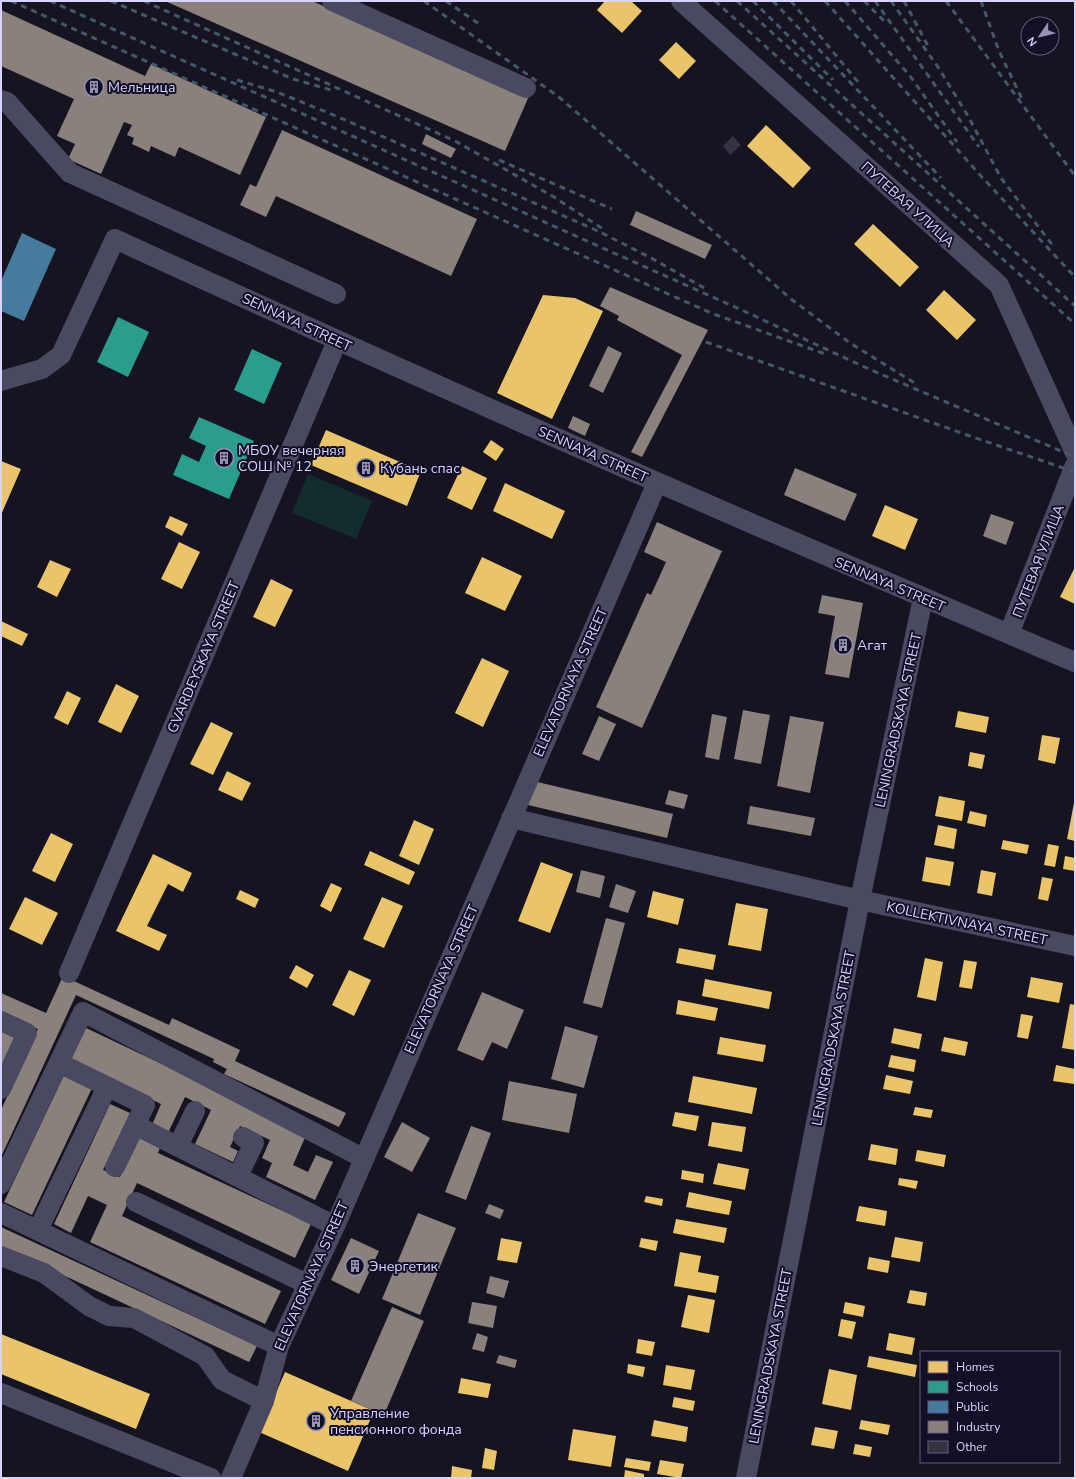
<svg xmlns="http://www.w3.org/2000/svg" width="1076" height="1479" font-family="'Nunito Sans',sans-serif">
<style>
.green{fill:#132c2d}
.homes{fill:#e9c46a}
.schools{fill:#2a9d8f}
.public{fill:#457b9d}
.industry{fill:#8a817c}
.building{fill:#343243}
.lines{fill:none;stroke-linecap:round;stroke-linejoin:round}
.minor{stroke:#4a4962;stroke-width:20}
.rail{stroke:#43596b;stroke-width:3;stroke-dasharray:6 5;stroke-linecap:butt}
.labels{text-anchor:middle;stroke-width:4;stroke-linejoin:round;paint-order:stroke}
.poi-label{font-size:14px;fill:#d9d4ff;stroke:#130f26;text-anchor:start}
.street-label{font-size:14px;fill:#d9d4ff;stroke:#130f26}
</style>
<rect width="100%" height="100%" fill="#161421"/>
<path class="green" d="M 308,474 L 372,501 L 356,539 L 292,513 Z"/>
<path class="homes" d="M 605,1 L 631,1 L 642,11 L 622,33 L 597,10 Z
M 676,42 L 696,61 L 679,79 L 659,60 Z
M 766,125 L 811,168 L 793,188 L 747,146 Z
M 873,224 L 919,267 L 900,287 L 854,244 Z
M 944,290 L 976,320 L 957,340 L 926,310 Z
M 543,295 L 575,298 L 603,311 L 552,419 L 497,393 Z
M 326,430 L 421,471 L 407,506 L 311,465 Z
M 491,440 L 504,449 L 496,461 L 483,452 Z
M 1,461 L 21,469 L 1,515 Z
M 462,466 L 487,478 L 472,510 L 447,498 Z
M 505,483 L 565,511 L 552,539 L 493,511 Z
M 885,505 L 918,519 L 905,550 L 872,536 Z
M 170,516 L 188,524 L 182,536 L 165,527 Z
M 179,542 L 200,552 L 182,589 L 161,579 Z
M 482,557 L 522,576 L 505,611 L 465,593 Z
M 50,560 L 71,569 L 57,597 L 37,587 Z
M 1075,567 L 1075,604 L 1060,597 Z
M 271,579 L 293,590 L 275,627 L 253,617 Z
M 1,621 L 28,634 L 22,646 L 1,636 Z
M 482,658 L 509,671 L 483,727 L 455,713 Z
M 116,684 L 139,696 L 121,733 L 98,722 Z
M 67,691 L 81,698 L 68,725 L 54,718 Z
M 958,711 L 989,717 L 986,733 L 955,727 Z
M 211,722 L 233,733 L 213,775 L 190,764 Z
M 1042,735 L 1060,738 L 1055,764 L 1038,760 Z
M 970,752 L 985,755 L 982,769 L 968,766 Z
M 227,771 L 251,783 L 242,801 L 218,790 Z
M 939,796 L 965,801 L 962,821 L 935,816 Z
M 1074,803 L 1075,803 L 1075,841 L 1067,839 Z
M 970,811 L 987,815 L 985,827 L 967,823 Z
M 414,820 L 434,829 L 419,865 L 399,856 Z
M 938,825 L 957,829 L 954,849 L 934,845 Z
M 51,833 L 73,844 L 55,882 L 32,871 Z
M 1003,840 L 1029,845 L 1027,854 L 1001,849 Z
M 1048,844 L 1059,846 L 1055,867 L 1044,865 Z
M 370,851 L 415,872 L 409,885 L 364,865 Z
M 153,854 L 192,873 L 183,892 L 168,884 L 147,926 L 167,935 L 159,951 L 116,931 Z
M 1065,856 L 1075,858 L 1075,871 L 1063,869 Z
M 926,857 L 954,862 L 950,886 L 922,881 Z
M 541,862 L 573,874 L 550,933 L 518,921 Z
M 981,870 L 996,873 L 992,896 L 977,893 Z
M 1042,877 L 1053,879 L 1048,901 L 1038,899 Z
M 331,883 L 342,888 L 331,912 L 320,906 Z
M 240,890 L 259,899 L 255,908 L 236,899 Z
M 653,891 L 684,899 L 678,925 L 647,917 Z
M 25,897 L 58,913 L 42,945 L 9,929 Z
M 382,897 L 403,906 L 384,948 L 363,939 Z
M 736,903 L 768,909 L 761,951 L 728,945 Z
M 679,948 L 716,955 L 713,970 L 676,963 Z
M 925,958 L 943,962 L 936,1001 L 917,997 Z
M 964,960 L 977,962 L 972,989 L 959,987 Z
M 296,965 L 314,975 L 307,988 L 289,978 Z
M 349,970 L 371,980 L 354,1016 L 332,1005 Z
M 1031,977 L 1063,983 L 1059,1003 L 1027,997 Z
M 705,979 L 772,992 L 769,1009 L 702,996 Z
M 678,1000 L 718,1008 L 715,1021 L 676,1014 Z
M 1070,1004 L 1075,1005 L 1075,1050 L 1062,1048 Z
M 1021,1014 L 1033,1016 L 1028,1039 L 1017,1037 Z
M 894,1028 L 922,1034 L 919,1049 L 891,1043 Z
M 720,1037 L 766,1045 L 763,1062 L 717,1054 Z
M 944,1037 L 968,1042 L 965,1056 L 941,1051 Z
M 891,1055 L 916,1060 L 914,1072 L 888,1067 Z
M 1056,1065 L 1075,1069 L 1074,1084 L 1053,1081 Z
M 886,1075 L 913,1081 L 910,1094 L 883,1089 Z
M 693,1076 L 757,1088 L 752,1114 L 688,1102 Z
M 915,1107 L 933,1110 L 931,1118 L 913,1115 Z
M 675,1112 L 699,1116 L 696,1131 L 672,1126 Z
M 712,1122 L 746,1127 L 742,1152 L 708,1146 Z
M 871,1144 L 898,1149 L 896,1165 L 868,1160 Z
M 917,1150 L 946,1155 L 944,1167 L 915,1161 Z
M 718,1163 L 749,1169 L 745,1190 L 713,1184 Z
M 682,1170 L 704,1174 L 703,1183 L 681,1179 Z
M 899,1178 L 918,1181 L 916,1189 L 898,1185 Z
M 689,1192 L 732,1201 L 729,1215 L 686,1207 Z
M 646,1196 L 663,1199 L 662,1206 L 644,1202 Z
M 859,1206 L 887,1211 L 885,1226 L 856,1221 Z
M 676,1219 L 727,1228 L 724,1243 L 673,1233 Z
M 895,1237 L 923,1242 L 920,1262 L 891,1257 Z
M 501,1238 L 522,1242 L 517,1263 L 497,1260 Z
M 641,1238 L 658,1241 L 656,1251 L 639,1247 Z
M 680,1252 L 701,1256 L 698,1272 L 719,1276 L 716,1293 L 674,1286 Z
M 869,1257 L 890,1261 L 888,1273 L 867,1269 Z
M 910,1290 L 927,1293 L 925,1306 L 907,1303 Z
M 688,1295 L 715,1300 L 709,1333 L 681,1327 Z
M 845,1302 L 865,1306 L 863,1317 L 843,1313 Z
M 841,1319 L 856,1322 L 852,1339 L 838,1336 Z
M 889,1333 L 915,1338 L 912,1355 L 886,1350 Z
M 1,1334 L 150,1394 L 136,1429 L 1,1374 Z
M 638,1339 L 655,1342 L 652,1356 L 636,1353 Z
M 869,1356 L 917,1365 L 915,1377 L 867,1367 Z
M 628,1364 L 645,1367 L 643,1377 L 627,1373 Z
M 666,1365 L 695,1370 L 691,1390 L 663,1385 Z
M 829,1369 L 857,1375 L 851,1410 L 822,1404 Z
M 285,1372 L 374,1411 L 348,1471 L 259,1432 Z
M 461,1378 L 491,1384 L 488,1398 L 458,1393 Z
M 674,1397 L 695,1401 L 693,1411 L 672,1407 Z
M 654,1420 L 688,1427 L 686,1442 L 651,1436 Z
M 861,1420 L 890,1425 L 888,1435 L 859,1429 Z
M 815,1427 L 838,1431 L 834,1449 L 811,1445 Z
M 573,1429 L 616,1436 L 611,1467 L 568,1460 Z
M 855,1444 L 872,1447 L 870,1457 L 853,1454 Z
M 485,1448 L 497,1451 L 494,1470 L 482,1468 Z
M 626,1458 L 651,1462 L 649,1471 L 624,1467 Z
M 660,1460 L 684,1464 L 681,1478 L 657,1474 Z
M 452,1466 L 472,1470 L 471,1478 L 451,1478 Z
M 625,1470 L 644,1474 L 644,1478 L 624,1478 Z"/>
<path class="schools" d="M 118,317 L 149,332 L 128,377 L 97,362 Z
M 252,349 L 282,363 L 264,404 L 234,390 Z
M 199,417 L 254,441 L 229,499 L 173,475 L 182,454 L 199,462 L 206,446 L 189,438 Z"/>
<path class="public" d="M 22,233 L 56,249 L 24,321 L 1,311 L 1,281 Z"/>
<path class="industry" d="M 165,1 L 312,1 L 529,96 L 505,151 Z
M 1,10 L 145,76 L 151,64 L 266,117 L 240,175 L 179,147 L 175,157 L 151,146 L 149,152 L 132,144 L 134,138 L 127,135 L 132,125 L 124,122 L 101,174 L 68,159 L 75,144 L 57,136 L 74,99 L 1,66 Z
M 282,130 L 477,219 L 451,276 L 276,196 L 266,217 L 240,205 L 250,184 L 256,187 Z
M 426,134 L 456,149 L 451,158 L 422,144 Z
M 636,211 L 712,245 L 705,259 L 630,225 Z
M 610,287 L 708,330 L 642,457 L 631,452 L 682,355 L 617,320 L 619,316 L 600,306 Z
M 608,346 L 622,353 L 603,393 L 589,386 Z
M 573,416 L 590,424 L 585,436 L 568,428 Z
M 795,468 L 857,494 L 845,521 L 784,495 Z
M 991,514 L 1014,522 L 1006,545 L 983,536 Z
M 657,522 L 722,551 L 642,728 L 596,707 L 647,593 L 651,595 L 666,562 L 644,552 Z
M 822,595 L 863,603 L 849,678 L 825,674 L 835,616 L 818,613 Z
M 743,710 L 770,715 L 761,764 L 734,759 Z
M 712,714 L 727,717 L 719,760 L 705,757 Z
M 599,716 L 616,724 L 599,761 L 582,754 Z
M 790,716 L 824,722 L 810,793 L 777,786 Z
M 533,781 L 673,814 L 667,838 L 528,805 Z
M 669,790 L 688,795 L 684,809 L 665,804 Z
M 750,806 L 815,818 L 811,836 L 747,824 Z
M 581,870 L 605,876 L 600,898 L 576,892 Z
M 616,884 L 636,891 L 628,913 L 609,907 Z
M 606,918 L 625,923 L 602,1008 L 583,1003 Z
M 63,976 L 169,1025 L 172,1018 L 240,1050 L 235,1061 L 346,1113 L 339,1127 L 224,1074 L 227,1069 L 213,1062 L 214,1059 L 76,995 L 1,1157 L 1,1110 L 38,1029 L 1,1013 L 1,993 L 46,1013 Z
M 482,992 L 524,1010 L 507,1049 L 492,1042 L 483,1061 L 457,1050 Z
M 565,1026 L 598,1036 L 584,1088 L 551,1079 Z
M 84,1027 L 307,1133 L 293,1165 L 308,1172 L 316,1155 L 333,1162 L 315,1200 L 266,1177 L 272,1163 L 262,1158 L 270,1140 L 240,1126 L 230,1147 L 238,1151 L 233,1162 L 195,1144 L 211,1110 L 185,1097 L 168,1133 L 152,1125 L 161,1104 L 69,1060 Z
M 1,1030 L 16,1037 L 1,1070 Z
M 64,1075 L 92,1088 L 32,1215 L 4,1202 Z
M 509,1081 L 577,1094 L 569,1133 L 502,1120 Z
M 110,1104 L 130,1113 L 103,1170 L 120,1177 L 138,1137 L 160,1147 L 158,1153 L 311,1224 L 295,1258 L 137,1183 L 122,1216 L 281,1291 L 265,1324 L 90,1242 L 107,1205 L 88,1196 L 71,1233 L 54,1224 Z
M 402,1122 L 430,1138 L 412,1172 L 384,1157 Z
M 471,1126 L 491,1133 L 466,1200 L 445,1192 Z
M 489,1204 L 504,1210 L 500,1219 L 485,1213 Z
M 418,1213 L 456,1228 L 420,1315 L 382,1299 Z
M 1,1227 L 257,1346 L 249,1362 L 1,1246 Z
M 351,1238 L 379,1251 L 359,1294 L 331,1280 Z
M 490,1276 L 509,1281 L 504,1298 L 486,1293 Z
M 472,1302 L 497,1306 L 493,1328 L 468,1323 Z
M 392,1307 L 424,1321 L 384,1415 L 351,1401 Z
M 477,1333 L 488,1337 L 484,1352 L 472,1349 Z
M 499,1355 L 517,1360 L 515,1368 L 496,1363 Z"/>
<path class="building" d="M 733,136 L 741,145 L 730,155 L 723,146 Z"/>
<g class="lines">
<path class="minor" d="M 332,1 L 526,88
M 681,1 L 999,285 L 1075,453
M 1,100 L 7,102 L 70,173 L 336,294
M 1,381 L 42,369 L 61,355 L 115,239 C 433,385 753,526 1075,662
M 1009,634 L 1075,465
M 511,818 L 860,900 L 1075,946
M 69,973 L 337,341
M 1,1021 L 27,1033 L 1,1089
M 59,1063 L 145,1105 L 115,1167
M 135,1125 L 335,1226
M 178,1146 L 195,1111
M 238,1176 L 254,1143 L 243,1137
M 1,1184 L 83,1012 L 363,1158
M 136,1202 L 307,1284
M 1,1213 L 279,1346
M 38,1230 L 107,1087
M 1,1256 L 44,1273 L 89,1306 L 109,1316 L 134,1318 L 205,1356 L 222,1380 L 264,1401
M 1,1393 L 211,1478
M 231,1478 L 264,1401 L 279,1346 L 335,1226 L 657,483
M 746,1478 L 860,900 L 923,598"/>
<path class="rail" d="M 11,1 L 711,313 L 825,354
M 50,1 L 746,312 L 871,370 L 1075,457
M 111,1 L 293,79 L 331,90
M 144,1 L 455,141 L 554,197 L 603,229
M 424,1 L 559,97 L 791,299 L 850,343 L 918,385
M 446,1 L 482,26
M 715,1 L 1075,324
M 737,1 L 1075,306
M 753,1 L 833,80
M 773,1 L 941,178
M 791,1 L 858,82
M 825,1 L 980,175 L 1075,277
M 845,1 L 910,76 L 957,142
M 864,1 L 885,22
M 875,1 L 979,147
M 891,1 L 938,67 L 968,116 L 1001,178 L 1054,247
M 904,1 L 928,46
M 946,1 L 1075,176
M 981,1 L 999,51 L 1022,99
M 237,80 L 277,92 L 336,116 L 598,231 L 653,259 L 706,289
M 499,160 L 612,209
M 706,342 L 967,435 L 1075,472"/>
</g>
<defs>
<g id="building-ring" transform="scale(1)"><circle r="9.5" fill="#130f26" stroke="#9591b1" stroke-width="1.5"/><path d="M-4-6H4V6H1V3H-1V6H-4ZM-2.5-4.3h1.7v1.8h-1.7ZM.8-4.3h1.7v1.8H.8ZM-2.5-1h1.7V.8h-1.7ZM.8-1h1.7V.8H.8Z" fill="#9591b1"/></g>
</defs>
<g fill-rule="evenodd">
<use href="#building-ring" x="94" y="87"/>
<use href="#building-ring" x="224" y="458"/>
<use href="#building-ring" x="366" y="468"/>
<use href="#building-ring" x="843" y="645"/>
<use href="#building-ring" x="355" y="1266"/>
<use href="#building-ring" x="316" y="1421"/>
</g>
<g class="labels">
<g class="poi-label">
<text x="108" y="92">Мельница</text>
<text x="238" y="455">МБОУ вечерняя<tspan x="238" dy="16">СОШ № 12</tspan></text>
<text x="380" y="473">Кубань спас</text>
<text x="857" y="650">Агат</text>
<text x="369" y="1271">Энергетик</text>
<text x="330" y="1418">Управление<tspan x="330" dy="16">пенсионного фонда</tspan></text>
</g>
<g class="street-label">
<text transform="translate(908 204) rotate(42)" y="5">ПУТЕВАЯ УЛИЦА</text>
<text transform="translate(297 322) rotate(25)" y="5">SENNAYA STREET</text>
<text transform="translate(593 454) rotate(24)" y="5">SENNAYA STREET</text>
<text transform="translate(1038 561) rotate(-69)" y="5">ПУТЕВАЯ УЛИЦА</text>
<text transform="translate(890 584) rotate(23)" y="5">SENNAYA STREET</text>
<text transform="translate(203 657) rotate(-67)" y="5">GVARDEYSKAYA STREET</text>
<text transform="translate(570 682) rotate(-66)" y="5">ELEVATORNAYA STREET</text>
<text transform="translate(898 720) rotate(-78)" y="5">LENINGRADSKAYA STREET</text>
<text transform="translate(967 923) rotate(12)" y="5">KOLLEKTIVNAYA STREET</text>
<text transform="translate(441 979) rotate(-66)" y="5">ELEVATORNAYA STREET</text>
<text transform="translate(833 1038) rotate(-79)" y="5">LENINGRADSKAYA STREET</text>
<text transform="translate(311 1276) rotate(-66)" y="5">ELEVATORNAYA STREET</text>
<text transform="translate(770 1356) rotate(-79)" y="5">LENINGRADSKAYA STREET</text>
</g>
</g>
<rect width="1076" height="1479" fill="none" stroke="#d9d4ff" stroke-width="4"/>
<rect x="920" y="1351" width="140" height="112" fill="#130f26" stroke="#625e7d"/>
<rect x="928" y="1361" width="20" height="12" fill="#e9c46a" stroke="#625e7d"/>
<text x="956" y="1371" font-size="12" fill="#d9d4ff">Homes</text>
<rect x="928" y="1381" width="20" height="12" fill="#2a9d8f" stroke="#625e7d"/>
<text x="956" y="1391" font-size="12" fill="#d9d4ff">Schools</text>
<rect x="928" y="1401" width="20" height="12" fill="#457b9d" stroke="#625e7d"/>
<text x="956" y="1411" font-size="12" fill="#d9d4ff">Public</text>
<rect x="928" y="1421" width="20" height="12" fill="#8a817c" stroke="#625e7d"/>
<text x="956" y="1431" font-size="12" fill="#d9d4ff">Industry</text>
<rect x="928" y="1441" width="20" height="12" fill="#343243" stroke="#625e7d"/>
<text x="956" y="1451" font-size="12" fill="#d9d4ff">Other</text>
<g transform="translate(1040 36) rotate(235)"><circle r="19" fill="#130f26" stroke="#625e7d"/>
<path d="M0-3L7 15L0 10L-7 15Z" fill="#9591b1"/>
<text y="-6" font-size="11" font-weight="bold" text-anchor="middle" fill="#d9d4ff">N</text>
</g>
</svg>
